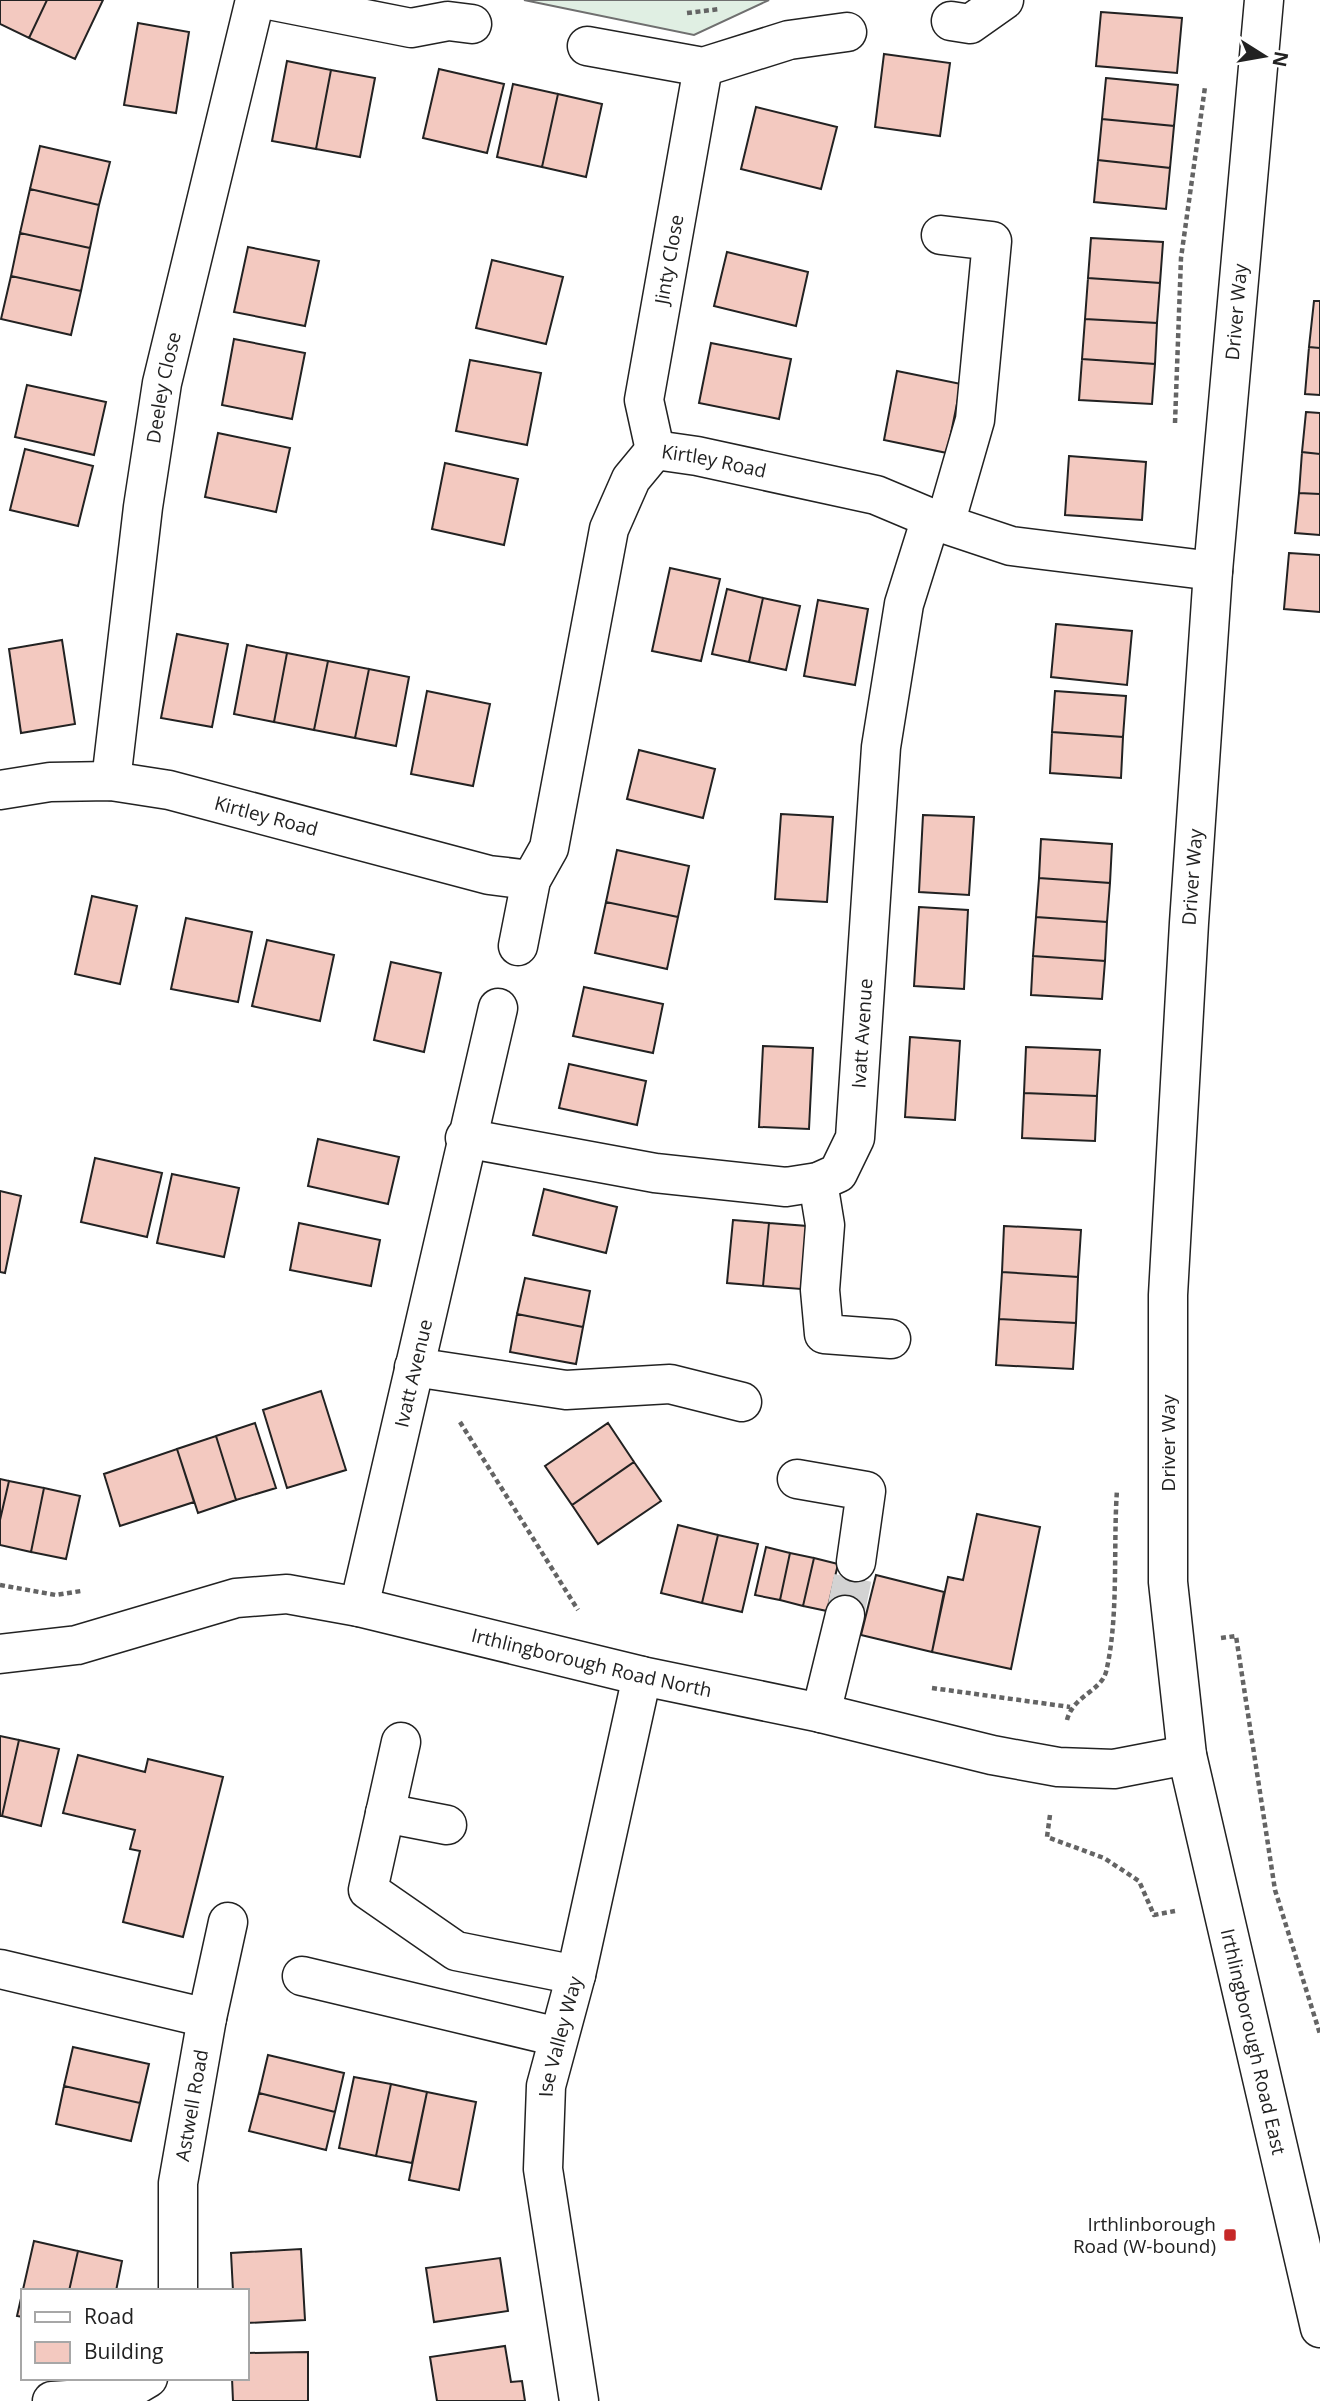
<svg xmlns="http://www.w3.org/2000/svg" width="1320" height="2401" font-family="'Open Sans',sans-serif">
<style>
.green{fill:#e0efe3;stroke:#6f6f6f;stroke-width:2}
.building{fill:#f3c9c0;stroke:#222;stroke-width:2}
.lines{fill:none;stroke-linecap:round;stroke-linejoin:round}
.minor-tunnel{stroke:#d3d3d3;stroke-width:38;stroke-dasharray:38 19;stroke-linecap:butt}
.minor-casing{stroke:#222;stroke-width:41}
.major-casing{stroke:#222;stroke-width:41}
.path{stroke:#646464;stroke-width:4.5;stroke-dasharray:5 3.5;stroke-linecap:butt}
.minor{stroke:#fff;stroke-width:38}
.major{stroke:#fff;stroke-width:38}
.poi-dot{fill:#c62828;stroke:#fff;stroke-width:2.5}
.labels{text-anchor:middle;stroke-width:5;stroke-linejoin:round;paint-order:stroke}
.street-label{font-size:19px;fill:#222;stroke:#fff}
.poi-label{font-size:19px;fill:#222;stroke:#fff;text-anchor:end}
</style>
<rect width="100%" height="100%" fill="#fff"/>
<path class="green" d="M 524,0 L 769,0 L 694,35 Z"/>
<path class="building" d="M 0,0 L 47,0 L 29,38 L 0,24 Z
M 47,0 L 103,0 L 75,59 L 29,38 Z
M 1101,12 L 1182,18 L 1177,73 L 1096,66 Z
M 138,23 L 189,32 L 176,113 L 124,105 Z
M 884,54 L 950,63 L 940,136 L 875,127 Z
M 287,61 L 331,70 L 316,149 L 272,141 Z
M 439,69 L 504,84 L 487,153 L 423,138 Z
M 331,70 L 375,78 L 360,157 L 316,149 Z
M 1106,78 L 1178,85 L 1174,126 L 1102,119 Z
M 513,84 L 558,94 L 542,167 L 497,157 Z
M 558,94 L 602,104 L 586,177 L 542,167 Z
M 756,107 L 837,127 L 821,189 L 741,169 Z
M 1102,119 L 1174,126 L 1170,168 L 1098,160 Z
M 40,146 L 110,162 L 99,205 L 30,189 Z
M 1098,160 L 1170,168 L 1166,209 L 1094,202 Z
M 30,189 L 99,205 L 90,248 L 20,233 Z
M 20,233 L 90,248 L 81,291 L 11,276 Z
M 1091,238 L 1163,242 L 1160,283 L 1088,278 Z
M 248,247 L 319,261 L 305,326 L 234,312 Z
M 727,252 L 808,272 L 796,326 L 714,306 Z
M 492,260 L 563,277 L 546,344 L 476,328 Z
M 11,276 L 81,291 L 71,335 L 1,319 Z
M 1088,278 L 1160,283 L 1157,323 L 1085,319 Z
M 1314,301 L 1320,301 L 1320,348 L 1309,347 Z
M 1085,319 L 1157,323 L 1155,364 L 1082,359 Z
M 234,339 L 305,353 L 292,419 L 222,405 Z
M 711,343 L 791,359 L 779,419 L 699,403 Z
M 1309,347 L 1320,348 L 1320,395 L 1305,394 Z
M 1082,359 L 1155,364 L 1152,404 L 1079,400 Z
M 470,360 L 541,373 L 527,445 L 456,431 Z
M 897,371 L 961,384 L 947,453 L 884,440 Z
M 27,385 L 106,402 L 94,455 L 15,437 Z
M 1306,412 L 1320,413 L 1320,454 L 1302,452 Z
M 218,433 L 290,448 L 276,512 L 205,497 Z
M 25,449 L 93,466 L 78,526 L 10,510 Z
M 1302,452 L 1320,454 L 1320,494 L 1299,493 Z
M 1069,456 L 1146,462 L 1142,520 L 1065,515 Z
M 445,463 L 518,479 L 504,545 L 432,529 Z
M 1299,493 L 1320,494 L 1320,535 L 1295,533 Z
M 1289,553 L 1320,555 L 1320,612 L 1284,609 Z
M 670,568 L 720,579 L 701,661 L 652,651 Z
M 727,589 L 763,598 L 749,662 L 712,654 Z
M 763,598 L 800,606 L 786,670 L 749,662 Z
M 818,600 L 868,609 L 855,685 L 804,676 Z
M 1056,624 L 1132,631 L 1127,685 L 1051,677 Z
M 177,634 L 228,644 L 212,727 L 161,718 Z
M 62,640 L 75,724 L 21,733 L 9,649 Z
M 247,645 L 287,653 L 274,722 L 234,714 Z
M 287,653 L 328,661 L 314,730 L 274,722 Z
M 328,661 L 369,669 L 355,738 L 314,730 Z
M 369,669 L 409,677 L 396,746 L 355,738 Z
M 427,691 L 490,704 L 473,786 L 411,774 Z
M 1055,691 L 1126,696 L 1123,737 L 1052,732 Z
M 1052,732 L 1123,737 L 1121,778 L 1050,773 Z
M 639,750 L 715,769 L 703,818 L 627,799 Z
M 781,814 L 833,817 L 827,902 L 775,899 Z
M 923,815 L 974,817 L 969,895 L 919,892 Z
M 1041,839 L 1112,844 L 1110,883 L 1039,878 Z
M 617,850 L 689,866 L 678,917 L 606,902 Z
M 1039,878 L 1110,883 L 1107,922 L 1036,917 Z
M 92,896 L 137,906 L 120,984 L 75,974 Z
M 606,902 L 678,917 L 667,969 L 595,953 Z
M 919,907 L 968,910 L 964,989 L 914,986 Z
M 1036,917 L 1107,922 L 1105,961 L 1033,956 Z
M 186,918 L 252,932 L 238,1002 L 171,989 Z
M 267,940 L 334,955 L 320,1021 L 252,1006 Z
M 1033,956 L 1105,961 L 1102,999 L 1031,995 Z
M 391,962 L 441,973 L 424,1052 L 374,1040 Z
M 584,987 L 663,1004 L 653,1053 L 573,1036 Z
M 910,1037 L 960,1041 L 955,1120 L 905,1117 Z
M 763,1046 L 813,1048 L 809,1129 L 759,1127 Z
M 1026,1047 L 1100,1050 L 1097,1096 L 1024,1093 Z
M 569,1064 L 646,1081 L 637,1125 L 559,1108 Z
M 1024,1093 L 1097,1096 L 1095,1141 L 1022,1138 Z
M 318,1139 L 399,1157 L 388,1204 L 308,1186 Z
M 95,1158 L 162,1173 L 147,1237 L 81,1222 Z
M 172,1174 L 239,1188 L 224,1257 L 157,1243 Z
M 544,1189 L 617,1207 L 606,1253 L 533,1235 Z
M 0,1191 L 21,1196 L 5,1273 L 0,1272 Z
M 733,1220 L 769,1223 L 763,1286 L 727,1283 Z
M 299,1223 L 380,1240 L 371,1286 L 290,1270 Z
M 769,1223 L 807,1226 L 801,1289 L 763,1286 Z
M 1004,1226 L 1081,1230 L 1078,1277 L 1002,1272 Z
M 1002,1272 L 1078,1277 L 1076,1323 L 999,1319 Z
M 525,1278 L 590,1291 L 583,1327 L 517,1314 Z
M 517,1314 L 583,1327 L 576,1364 L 510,1352 Z
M 999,1319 L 1076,1323 L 1073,1369 L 996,1365 Z
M 321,1391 L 346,1470 L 287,1488 L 263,1410 Z
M 255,1423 L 276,1488 L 236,1500 L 216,1436 Z
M 608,1423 L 634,1462 L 572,1505 L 545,1466 Z
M 216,1436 L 236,1500 L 198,1513 L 177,1449 Z
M 177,1449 L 194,1502 L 120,1526 L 104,1474 Z
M 634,1462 L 661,1501 L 598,1544 L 572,1505 Z
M 0,1479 L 9,1481 L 0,1520 Z
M 9,1481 L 44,1488 L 31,1552 L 0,1545 L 0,1520 Z
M 44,1488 L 80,1496 L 66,1559 L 31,1552 Z
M 977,1514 L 1040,1527 L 1011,1669 L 932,1652 L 948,1577 L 963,1580 Z
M 678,1525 L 718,1535 L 702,1603 L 661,1593 Z
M 718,1535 L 758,1544 L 742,1612 L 702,1603 Z
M 766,1547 L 790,1553 L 780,1600 L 755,1595 Z
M 790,1553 L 814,1558 L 803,1606 L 780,1600 Z
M 814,1558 L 838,1564 L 827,1611 L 803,1606 Z
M 876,1575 L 944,1592 L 932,1652 L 861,1635 Z
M 0,1736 L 19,1740 L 2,1816 L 0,1816 Z
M 19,1740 L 59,1749 L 41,1826 L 2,1816 Z
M 78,1755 L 145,1772 L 148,1759 L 223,1777 L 183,1937 L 123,1922 L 140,1851 L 130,1849 L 135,1830 L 63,1813 Z
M 73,2047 L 149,2064 L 140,2103 L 64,2086 Z
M 268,2055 L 344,2073 L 335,2112 L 259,2093 Z
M 354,2077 L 391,2084 L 376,2156 L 339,2148 Z
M 391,2084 L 427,2092 L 412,2163 L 376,2156 Z
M 64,2086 L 140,2103 L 131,2141 L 56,2124 Z
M 427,2092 L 476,2102 L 459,2190 L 409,2180 Z
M 259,2093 L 335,2112 L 326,2150 L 249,2131 Z
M 34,2241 L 78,2251 L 69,2291 L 23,2291 L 23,2317 L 17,2316 Z
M 301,2249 L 305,2320 L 247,2323 L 247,2291 L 233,2291 L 231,2253 Z
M 78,2251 L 122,2261 L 116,2291 L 69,2291 Z
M 500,2258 L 508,2311 L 434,2322 L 426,2268 Z
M 505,2346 L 511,2382 L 522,2381 L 525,2401 L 437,2401 L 430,2357 Z
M 308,2352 L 308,2401 L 233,2401 L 232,2378 L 247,2378 L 247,2353 Z"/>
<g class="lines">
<path class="minor-tunnel" d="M 845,1615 L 856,1562"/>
<g class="minor-casing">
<g id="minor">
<path d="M 269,0 L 411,28 L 448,21 L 472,24"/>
<path d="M 951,21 L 970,24 L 1004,0"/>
<path d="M 587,46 L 703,67 L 789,40 L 847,32"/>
<path d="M 941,235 L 992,241 L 975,420 L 945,524"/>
<path id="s1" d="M 655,450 L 697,456 L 876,495 L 945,524 L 1011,546 L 1213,571"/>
<path id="s2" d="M 655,450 L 644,400 L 703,67"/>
<path id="s3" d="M 111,781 L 143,507 L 162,383 L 255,0"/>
<path id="s4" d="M 0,790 L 50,782 L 111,781 L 169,790 L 489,875 L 531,880"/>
<path d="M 518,946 L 531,880 L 549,848 L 609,529 L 631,479 L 655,450"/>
<path id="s5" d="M 465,1138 L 655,1173 L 786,1187 L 818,1182 L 838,1173 L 855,1138 L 881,747 L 904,604 L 931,518"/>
<path d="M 818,1182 L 825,1225 L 820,1290 L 824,1334 L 891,1339"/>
<path d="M 414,1367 L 566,1390 L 670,1384 L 742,1402"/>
<path d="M 797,1479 L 866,1491 L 856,1562"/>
<path id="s6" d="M 359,1607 L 498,1008"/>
<path d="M 821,1713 L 845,1615"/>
<path d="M 401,1742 L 368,1890 L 456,1951 L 576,1975"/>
<path d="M 385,1813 L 447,1825"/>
<path d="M 0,1969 L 207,2018"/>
<path d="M 302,1976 L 558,2037"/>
<path id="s7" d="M 178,2291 L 178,2183 L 207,2018 L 228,1922"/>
<path d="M 52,2401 L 116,2397 L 148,2378"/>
<path id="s8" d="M 579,2401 L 543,2169 L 546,2086 L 576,1975 L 642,1676"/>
</g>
</g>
<g class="major-casing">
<g id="major">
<path id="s9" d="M 1264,0 L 1213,571 L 1189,923 L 1168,1295 L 1168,1582 L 1187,1755 L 1320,2328"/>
<path id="s10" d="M 0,1654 L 77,1645 L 236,1598 L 287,1594 L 359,1607 L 642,1676 L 821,1713 L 992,1755 L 1058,1767 L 1114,1769 L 1187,1755"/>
</g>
</g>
<path class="path" d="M 687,13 L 720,9
M 1175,423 L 1181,258 L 1205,87
M 460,1422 L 578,1610
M 0,1585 L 56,1595 L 81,1591
M 1221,1638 L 1236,1636 L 1275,1890 L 1320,2034
M 932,1688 L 1070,1707
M 1067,1720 C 1073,1696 1101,1691 1106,1672 C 1119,1618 1113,1547 1117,1490
M 1050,1815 L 1047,1837 L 1104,1858 L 1139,1881 L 1154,1915 L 1175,1911"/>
<use href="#minor" class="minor"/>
<use href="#major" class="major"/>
</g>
<rect class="poi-dot" x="1223" y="2228" width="14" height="14" rx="3.5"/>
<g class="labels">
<g class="street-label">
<text dy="7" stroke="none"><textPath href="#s2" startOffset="194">Jinty Close</textPath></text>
<text transform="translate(1236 312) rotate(-85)" y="7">Driver Way</text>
<text dy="7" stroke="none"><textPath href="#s3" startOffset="397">Deeley Close</textPath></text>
<text dy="7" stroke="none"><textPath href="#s1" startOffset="60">Kirtley Road</textPath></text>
<text dy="7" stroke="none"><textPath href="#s4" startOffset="271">Kirtley Road</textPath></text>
<text transform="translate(1192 877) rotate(-86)" y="7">Driver Way</text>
<text dy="7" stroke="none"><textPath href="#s5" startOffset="523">Ivatt Avenue</textPath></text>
<text dy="7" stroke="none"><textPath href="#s6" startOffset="240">Ivatt Avenue</textPath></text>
<text transform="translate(1168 1443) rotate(-90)" y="7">Driver Way</text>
<text dy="7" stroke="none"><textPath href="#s10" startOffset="607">Irthlingborough Road North</textPath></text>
<text dy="7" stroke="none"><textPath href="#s8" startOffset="369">Ise Valley Way</textPath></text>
<text dy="7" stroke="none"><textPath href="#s9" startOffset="2054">Irthlingborough Road East</textPath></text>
<text dy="7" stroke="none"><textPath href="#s7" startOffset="187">Astwell Road</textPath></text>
</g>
<g class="poi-label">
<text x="1216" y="2231">Irthlinborough<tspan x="1216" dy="22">Road (W-bound)</tspan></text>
</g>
</g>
<rect x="21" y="2289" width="228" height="91" fill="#ffffff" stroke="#a7a7a7" stroke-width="2"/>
<rect x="35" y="2312" width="35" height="10" fill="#ffffff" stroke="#a7a7a7" stroke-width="2"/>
<text x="84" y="2324" font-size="21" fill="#222222">Road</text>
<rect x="35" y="2342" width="35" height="21" fill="#f3c9c0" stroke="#a7a7a7" stroke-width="2"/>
<text x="84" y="2359" font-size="21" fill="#222222">Building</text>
<g transform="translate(1264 56) rotate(101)" stroke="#ffffff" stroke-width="5" paint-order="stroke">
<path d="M0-5L12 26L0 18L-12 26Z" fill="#222222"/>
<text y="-10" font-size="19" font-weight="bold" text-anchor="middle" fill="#222222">N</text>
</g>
</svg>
